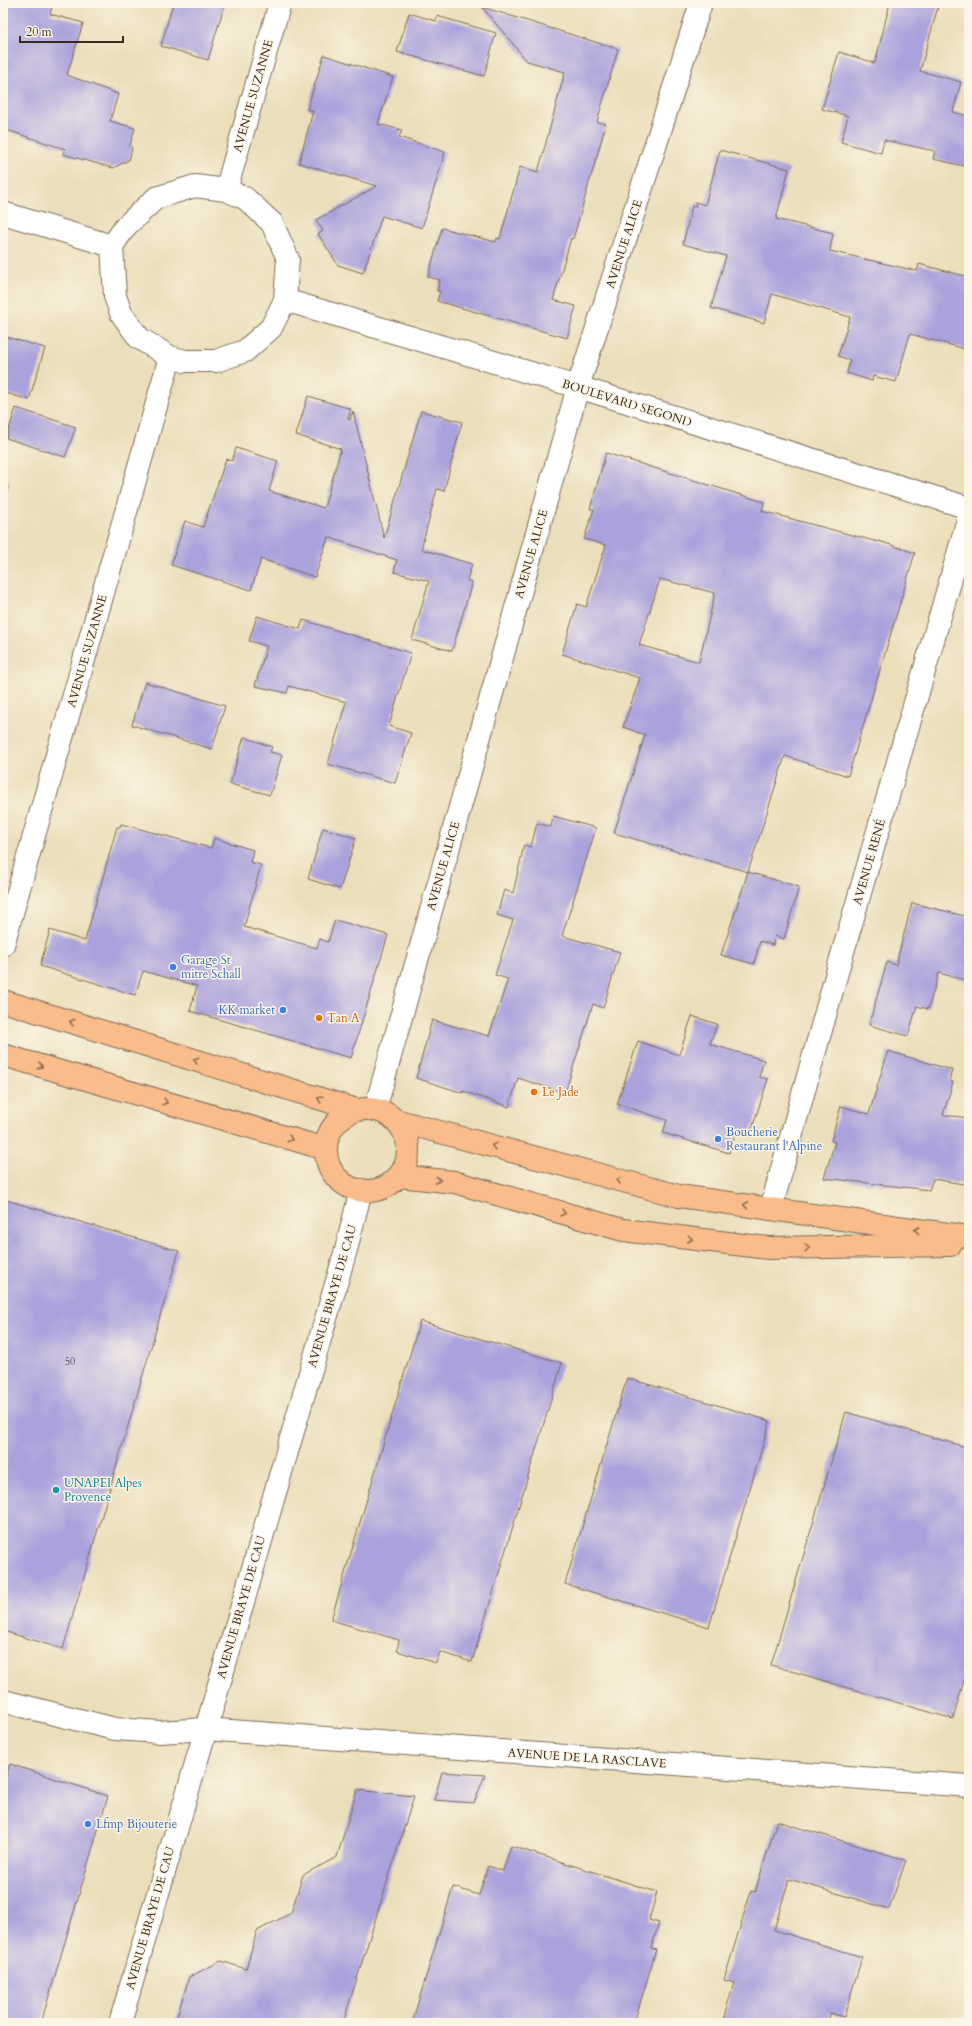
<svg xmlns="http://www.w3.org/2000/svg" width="972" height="2026" font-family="Cardo,serif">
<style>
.water{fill:#6aa6db;stroke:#52687c}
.building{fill:#aaa2dc;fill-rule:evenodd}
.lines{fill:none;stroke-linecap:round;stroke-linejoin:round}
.minor-casing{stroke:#796955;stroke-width:24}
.major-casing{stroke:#796955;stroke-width:24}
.minor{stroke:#fff;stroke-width:22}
.major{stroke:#f9bc8a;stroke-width:22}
.oneway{stroke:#906c4f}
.shop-dot{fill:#3f7fe0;stroke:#fcf5e5;stroke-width:1.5}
.food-dot{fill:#e8710a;stroke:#fcf5e5;stroke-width:1.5}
.culture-dot{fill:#0f9aa8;stroke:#fcf5e5;stroke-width:1.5}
.labels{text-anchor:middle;stroke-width:3;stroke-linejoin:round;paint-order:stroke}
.number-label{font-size:10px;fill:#57484e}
.street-label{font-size:12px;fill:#3b2a1e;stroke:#fcf5e5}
.shop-label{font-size:12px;fill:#366cbe;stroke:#fcf5e5;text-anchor:start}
.food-label{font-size:12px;fill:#c56008;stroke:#fcf5e5;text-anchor:start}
.culture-label{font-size:12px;fill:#0d838f;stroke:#fcf5e5;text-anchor:start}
</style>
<rect width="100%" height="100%" fill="#fcf5e5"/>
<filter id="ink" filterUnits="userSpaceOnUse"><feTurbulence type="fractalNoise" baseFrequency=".025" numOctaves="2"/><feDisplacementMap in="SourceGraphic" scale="8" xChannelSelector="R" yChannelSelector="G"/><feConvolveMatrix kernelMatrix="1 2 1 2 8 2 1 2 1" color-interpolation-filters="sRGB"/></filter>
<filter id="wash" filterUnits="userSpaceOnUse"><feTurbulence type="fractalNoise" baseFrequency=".012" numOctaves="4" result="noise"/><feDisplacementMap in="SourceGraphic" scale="16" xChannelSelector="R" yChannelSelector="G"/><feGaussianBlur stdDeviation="0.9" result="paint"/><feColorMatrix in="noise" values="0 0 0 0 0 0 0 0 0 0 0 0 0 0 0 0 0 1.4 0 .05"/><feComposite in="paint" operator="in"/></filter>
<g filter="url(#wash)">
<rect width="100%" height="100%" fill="#ebdeba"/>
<path class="water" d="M 3,480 L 9,482 L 3,502 Z"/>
<g id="blocks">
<path class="building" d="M 3,3 L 53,3 L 50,14 L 83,23 L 67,75 L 118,94 L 110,121 L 135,128 L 130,145 L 132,149 L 129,160 L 113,168 L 63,154 L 65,149 L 3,129 Z
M 173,3 L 225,3 L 208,60 L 161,46 Z
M 890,3 L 939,3 L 920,71 L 961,82 L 953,112 L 969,116 L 969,167 L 933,159 L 935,151 L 884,140 L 881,153 L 841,142 L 848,116 L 822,109 L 839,52 L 875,63 Z
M 482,7 L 618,49 L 597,122 L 606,124 L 573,239 L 571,238 L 553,300 L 576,306 L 567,338 L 437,301 L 440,291 L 437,291 L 440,280 L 428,277 L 442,228 L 496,242 L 497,238 L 500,239 L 520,167 L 538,172 L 565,72 L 527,61 Z
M 409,13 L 436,21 L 437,16 L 496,33 L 484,76 L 397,52 Z
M 324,55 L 393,77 L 378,124 L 402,130 L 399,137 L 445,152 L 422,228 L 382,216 L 363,273 L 338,265 L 318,234 L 323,231 L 316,220 L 377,186 L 299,163 L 313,111 L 307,109 Z
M 720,150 L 789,169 L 776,219 L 833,233 L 830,251 L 917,271 L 919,264 L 969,277 L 969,350 L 910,334 L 896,382 L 873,376 L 872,381 L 847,373 L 850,360 L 838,356 L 850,317 L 772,294 L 764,323 L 711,308 L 726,256 L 683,244 L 692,206 L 695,207 L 696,202 L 705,205 Z
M 3,336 L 45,348 L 29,400 L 3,392 Z
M 308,396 L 351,409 L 348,419 L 350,420 L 353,411 L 384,538 L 421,411 L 462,422 L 444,491 L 437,489 L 421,549 L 472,564 L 467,580 L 472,582 L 452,651 L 412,640 L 429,581 L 394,572 L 397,560 L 328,537 L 315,577 L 261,559 L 251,590 L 171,565 L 185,521 L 203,527 L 226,459 L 232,461 L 236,448 L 278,461 L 269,491 L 324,508 L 341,449 L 296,435 Z
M 16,408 L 76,427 L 65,457 L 6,438 Z
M 606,453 L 764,502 L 762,511 L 878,542 L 879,541 L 915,553 L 848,776 L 785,756 L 748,872 L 614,833 L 645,735 L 623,727 L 640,678 L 562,654 L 577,604 L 586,607 L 606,545 L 584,539 L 594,509 L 590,509 ZM 660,579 L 715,593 L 699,662 L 639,645 Z
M 257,616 L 300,629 L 303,620 L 411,653 L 389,726 L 411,733 L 395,783 L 328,764 L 346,702 L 289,686 L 287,693 L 255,686 L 267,646 L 249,641 Z
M 145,682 L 225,706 L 212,749 L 132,725 Z
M 244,737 L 272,747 L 270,752 L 282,755 L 270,795 L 230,784 Z
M 553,816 L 596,828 L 562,936 L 620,952 L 603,1008 L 593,1004 L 565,1093 L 518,1078 L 509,1107 L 463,1091 L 463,1093 L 416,1078 L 432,1020 L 489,1036 L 508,979 L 495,975 L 513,920 L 497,915 L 504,890 L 513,893 L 524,845 L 531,847 L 537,823 L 551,827 Z
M 121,824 L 211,848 L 214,838 L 253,850 L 250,862 L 261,865 L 244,927 L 317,948 L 320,939 L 328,942 L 335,920 L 388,935 L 351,1058 L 190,1011 L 197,986 L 143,971 L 135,995 L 40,966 L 50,930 L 85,941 L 117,827 L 120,827 Z
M 323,828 L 356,838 L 340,889 L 308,879 Z
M 748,872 L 799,887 L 784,939 L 775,936 L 773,945 L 760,941 L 754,964 L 721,955 Z
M 912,903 L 969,917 L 969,981 L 939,973 L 928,1009 L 917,1006 L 908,1036 L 869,1025 L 887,962 L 896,965 Z
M 692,1016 L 717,1024 L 710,1044 L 764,1060 L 759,1077 L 768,1079 L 750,1135 L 736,1131 L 729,1153 L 663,1133 L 667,1120 L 617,1104 L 638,1041 L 679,1055 Z
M 888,1051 L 952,1070 L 949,1081 L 953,1082 L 943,1115 L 969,1118 L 969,1185 L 933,1179 L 929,1190 L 824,1178 L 835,1142 L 831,1141 L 841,1106 L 869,1114 Z
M 3,1199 L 179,1251 L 63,1649 L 3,1631 Z
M 420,1321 L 562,1363 L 472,1662 L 440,1652 L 436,1663 L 397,1651 L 399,1640 L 331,1620 Z
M 627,1378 L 770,1421 L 709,1627 L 565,1584 Z
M 846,1412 L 969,1448 L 969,1663 L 953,1719 L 771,1665 Z
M 10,1764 L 108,1796 L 41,2023 L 3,2023 L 3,1787 Z
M 442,1772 L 485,1775 L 474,1803 L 434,1800 Z
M 357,1790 L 414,1796 L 343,2023 L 175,2023 L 189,1977 L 221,1961 L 246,1969 L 257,1931 L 291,1913 L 303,1875 L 337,1857 Z
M 777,1821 L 906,1860 L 889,1909 L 789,1879 L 774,1930 L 862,1957 L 844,2017 L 830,2013 L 828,2023 L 722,2023 L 734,1983 L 724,1980 L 751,1891 L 755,1892 Z
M 511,1846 L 657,1892 L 649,1920 L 659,1923 L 651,1948 L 656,1950 L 634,2023 L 412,2023 L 453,1887 L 479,1895 L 488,1866 L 503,1871 Z"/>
</g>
</g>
<g filter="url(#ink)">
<use href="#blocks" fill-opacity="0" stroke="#796955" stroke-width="1"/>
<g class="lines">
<g class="minor-casing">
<path id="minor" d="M 195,186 L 226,190 L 245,198 L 272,223 L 288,259 L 285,300 L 271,328 L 245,351 L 216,361 L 185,361 L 170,357 L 139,338 L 121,313 L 115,296 L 112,246 L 126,226 L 156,198 Z
M 226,190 L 280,3
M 3,213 L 112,246
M 285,300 L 578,387 L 969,508
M 3,945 L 170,357
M 375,1110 L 578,387 L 701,3
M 771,1208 L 838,969 L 969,516
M 3,1701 L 115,1729 L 160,1732 L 205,1729 L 969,1786
M 120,2023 L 346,1250 L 361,1190"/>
</g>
<g class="major-casing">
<path id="major" d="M 3,1001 L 357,1110
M 3,1055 L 326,1149
M326 1150a41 41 0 1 1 82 0a41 41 0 1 1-82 0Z
M 395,1120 L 679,1196 L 969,1237
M 399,1176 L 454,1182 L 623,1230 L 768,1248 L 950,1245"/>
</g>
<use href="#minor" class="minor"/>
<use href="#major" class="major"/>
</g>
<defs><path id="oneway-chevron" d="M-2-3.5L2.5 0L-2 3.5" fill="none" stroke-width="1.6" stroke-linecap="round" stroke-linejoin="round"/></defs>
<g class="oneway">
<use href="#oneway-chevron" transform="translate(72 1022) rotate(-163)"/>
<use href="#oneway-chevron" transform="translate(196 1060) rotate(-163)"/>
<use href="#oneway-chevron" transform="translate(40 1066) rotate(16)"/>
<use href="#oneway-chevron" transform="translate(320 1099) rotate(-163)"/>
<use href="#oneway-chevron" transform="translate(165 1102) rotate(16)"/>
<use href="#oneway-chevron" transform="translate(290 1139) rotate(16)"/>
<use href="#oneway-chevron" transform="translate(494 1146) rotate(-165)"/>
<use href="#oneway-chevron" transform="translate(438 1180) rotate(7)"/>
<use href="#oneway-chevron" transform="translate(619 1180) rotate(-165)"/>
<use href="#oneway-chevron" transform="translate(746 1205) rotate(-173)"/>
<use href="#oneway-chevron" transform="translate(563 1213) rotate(16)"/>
<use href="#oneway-chevron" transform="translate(917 1230) rotate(-172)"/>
<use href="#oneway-chevron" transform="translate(690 1239) rotate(7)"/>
<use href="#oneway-chevron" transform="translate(807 1248) rotate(-1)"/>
</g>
</g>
<g class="shop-dot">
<circle cx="173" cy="967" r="4"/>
<circle cx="283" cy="1010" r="4"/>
<circle cx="718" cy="1139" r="4"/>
<circle cx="88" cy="1824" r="4"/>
</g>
<g class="food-dot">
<circle cx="319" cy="1018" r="4"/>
<circle cx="534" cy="1092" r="4"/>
</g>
<circle class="culture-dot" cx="56" cy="1490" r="4"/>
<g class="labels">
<g class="number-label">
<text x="70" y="1365">50</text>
</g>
<g class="street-label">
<text transform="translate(253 96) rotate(-74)" y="4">AVENUE SUZANNE</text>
<text transform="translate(624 244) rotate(-72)" y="4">AVENUE ALICE</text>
<text transform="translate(627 403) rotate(17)" y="4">BOULEVARD SEGOND</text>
<text transform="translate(531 554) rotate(-74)" y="4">AVENUE ALICE</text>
<text transform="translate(87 651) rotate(-74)" y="4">AVENUE SUZANNE</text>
<text transform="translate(869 862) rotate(-74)" y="4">AVENUE RENÉ</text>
<text transform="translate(443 866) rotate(-74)" y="4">AVENUE ALICE</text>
<text transform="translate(332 1296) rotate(-74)" y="4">AVENUE BRAYE DE CAU</text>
<text transform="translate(241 1607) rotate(-74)" y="4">AVENUE BRAYE DE CAU</text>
<text transform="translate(587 1758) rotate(4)" y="4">AVENUE DE LA RASCLAVE</text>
<text transform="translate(150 1918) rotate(-74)" y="4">AVENUE BRAYE DE CAU</text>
</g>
<g class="shop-label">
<text x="181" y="964">Garage St<tspan x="181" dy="14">mitre Schall</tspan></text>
<text x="275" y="1014" text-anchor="end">KK market</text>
<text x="726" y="1136">Boucherie<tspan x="726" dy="14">Restaurant l'Alpine</tspan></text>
<text x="96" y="1828">Lfmp Bijouterie</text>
</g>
<g class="food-label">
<text x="327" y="1022">Tan A</text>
<text x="542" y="1096">Le Jade</text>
</g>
<g class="culture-label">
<text x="64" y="1487">UNAPEI Alpes<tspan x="64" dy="14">Provence</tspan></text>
</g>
</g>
<rect width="972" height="2026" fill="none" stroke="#fcf5e5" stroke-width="16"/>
<path d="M20 36v6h103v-6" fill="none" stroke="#3b2a1e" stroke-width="2"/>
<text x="26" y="36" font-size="12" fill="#3b2a1e" stroke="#fcf5e5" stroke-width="3" paint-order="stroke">20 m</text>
</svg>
